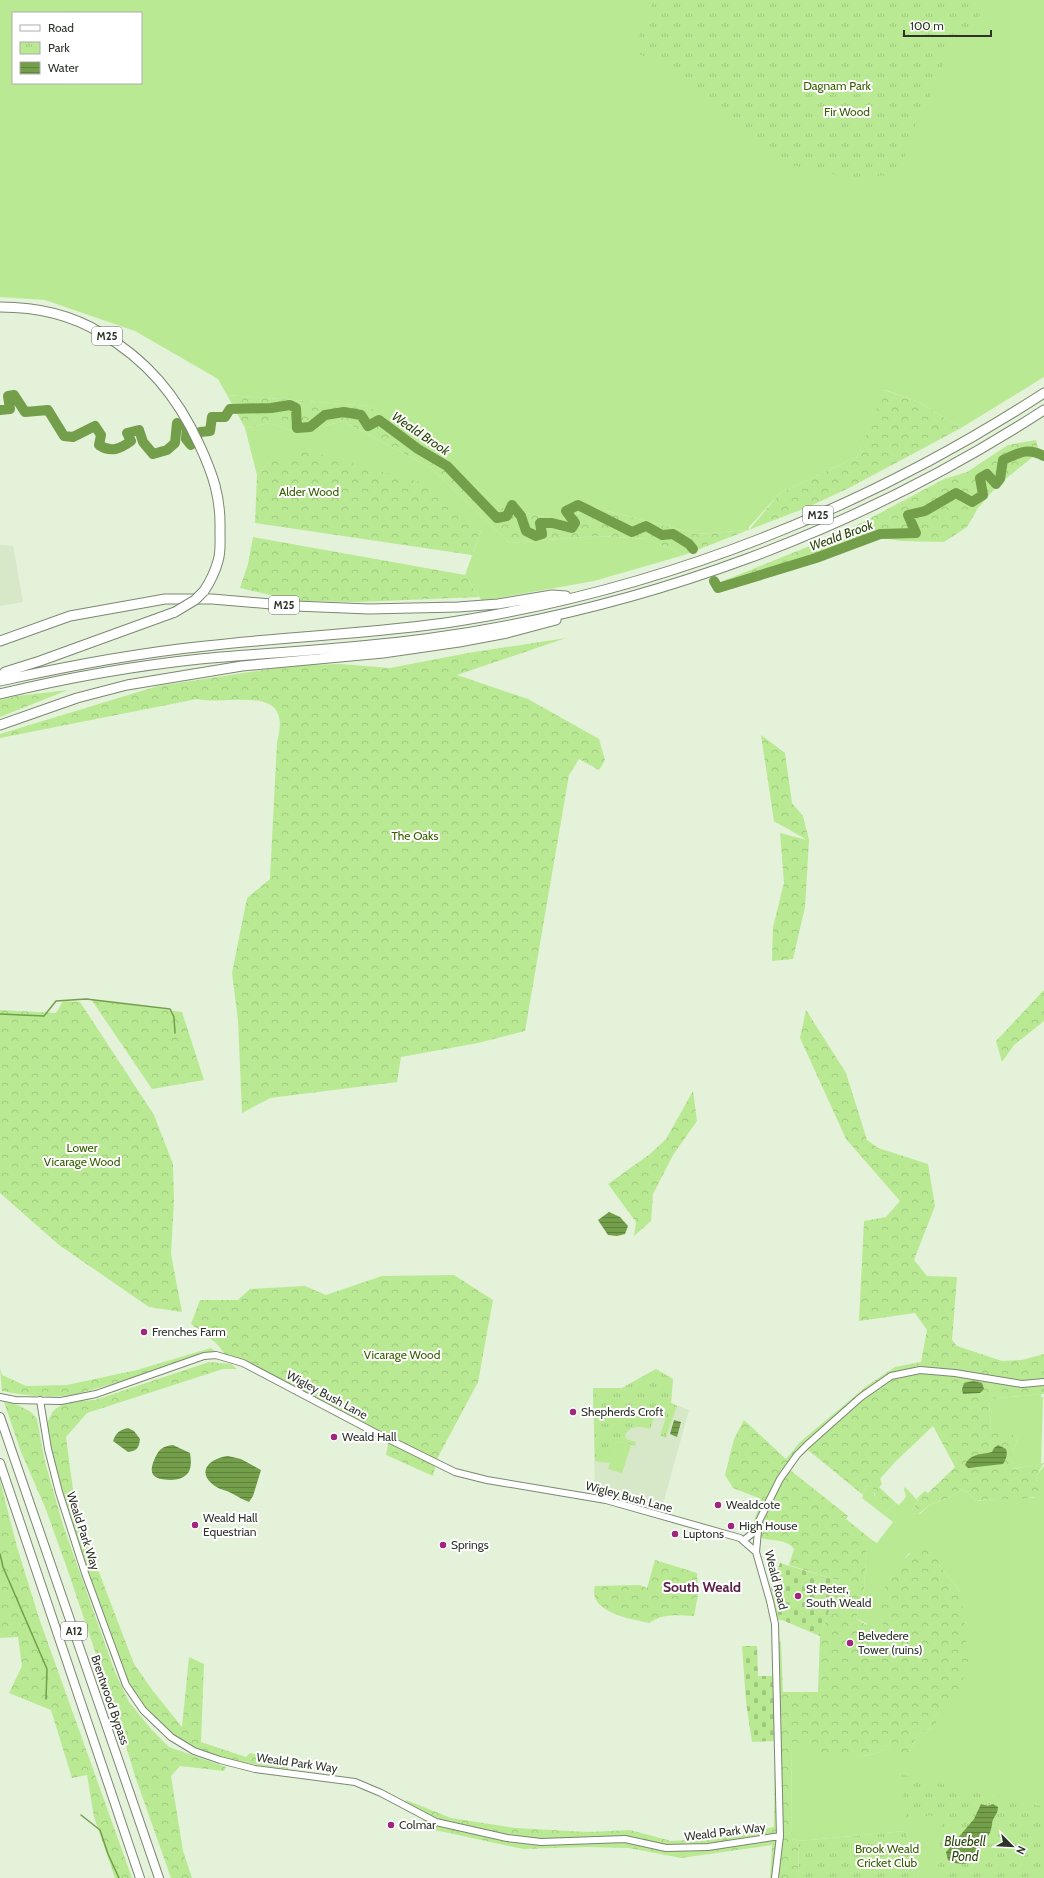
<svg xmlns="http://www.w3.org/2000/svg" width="1044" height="1878" font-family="Cabin,sans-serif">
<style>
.built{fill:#d6e8c8}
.grass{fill:#bae993;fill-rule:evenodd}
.forest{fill:url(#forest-crowns)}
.cemetery{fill:url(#cemetery-stones)}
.park{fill:url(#park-tufts)}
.water{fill:url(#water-rules)}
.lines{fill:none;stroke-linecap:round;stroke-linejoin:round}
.stream{stroke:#739f4b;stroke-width:1.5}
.river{stroke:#739f4b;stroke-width:10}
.tertiary-casing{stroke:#7b8872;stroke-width:8}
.trunk-casing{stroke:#7b8872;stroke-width:10}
.motorway-casing{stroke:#7b8872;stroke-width:11}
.tertiary{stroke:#fff;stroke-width:6}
.trunk{stroke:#fff;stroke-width:8}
.motorway{stroke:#fff;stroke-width:9}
.motorway-bridge-casing{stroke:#7b8872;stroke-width:11;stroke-linecap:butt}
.motorway-bridge{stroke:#fff;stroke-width:9}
.poi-dot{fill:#9f267d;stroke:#fff;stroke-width:1.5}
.labels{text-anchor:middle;stroke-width:4;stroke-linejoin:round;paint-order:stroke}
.shield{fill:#fff;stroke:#6d716a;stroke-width:1}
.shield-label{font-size:11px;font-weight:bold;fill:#2e342a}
.park-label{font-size:12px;fill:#386000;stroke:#fff}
.poi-label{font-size:12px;fill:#2e342a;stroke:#fff;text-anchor:start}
.street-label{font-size:12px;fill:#2e342a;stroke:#fff}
.water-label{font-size:13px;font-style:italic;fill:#2a4709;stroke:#fff}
.quarter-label{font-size:14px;font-weight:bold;fill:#5c224a;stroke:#fff}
</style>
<defs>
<pattern id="forest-crowns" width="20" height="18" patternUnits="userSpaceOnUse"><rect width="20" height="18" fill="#bae993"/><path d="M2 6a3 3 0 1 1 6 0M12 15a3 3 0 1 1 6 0" fill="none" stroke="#a0c87f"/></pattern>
<pattern id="cemetery-stones" width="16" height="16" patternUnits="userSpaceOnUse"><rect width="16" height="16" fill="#bae993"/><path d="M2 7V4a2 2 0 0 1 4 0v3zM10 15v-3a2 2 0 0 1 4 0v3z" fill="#a0c87f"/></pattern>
<pattern id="park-tufts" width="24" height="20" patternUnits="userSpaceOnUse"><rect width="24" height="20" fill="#bae993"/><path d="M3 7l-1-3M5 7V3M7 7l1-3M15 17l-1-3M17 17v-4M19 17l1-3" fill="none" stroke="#a0c87f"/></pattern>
<pattern id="water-rules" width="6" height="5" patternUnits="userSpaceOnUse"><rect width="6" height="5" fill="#739f4b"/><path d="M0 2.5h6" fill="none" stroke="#5f823f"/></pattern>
</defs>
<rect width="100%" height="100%" fill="#e4f2d9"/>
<path class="built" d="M 0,545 L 13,546 L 23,602 L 0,606 Z
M 656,1369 L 673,1379 L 671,1403 L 689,1410 L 660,1515 L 595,1495 L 593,1388 L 622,1388 Z"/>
<path class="grass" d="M 0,0 L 1044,0 L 1044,377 L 961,428 L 919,402 L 885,390 L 857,457 L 780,493 L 749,527 L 749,530 L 698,534 L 595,508 L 559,520 L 500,507 L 460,475 L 439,451 L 395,430 L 370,406 L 227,395 L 218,379 L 135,331 L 45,300 L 0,297 ZM 13,13 L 141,13 L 141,83 L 13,83 Z
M 343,421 L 431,468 L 510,543 L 596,536 L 648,539 L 684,555 L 594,581 L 482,601 L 465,575 L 481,531 L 270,460 L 257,475 L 245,428 L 270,423 L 300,433 Z
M 1041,1394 L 1041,1397 L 1043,1397 L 1041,1464 L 1011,1469 L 1012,1454 L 1018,1438 L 991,1431 L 989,1399 Z
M 617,1441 L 631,1445 L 622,1473 L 608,1469 Z
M 1044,1466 L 1044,1878 L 914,1878 L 906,1831 L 798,1841 L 792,1839 L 791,1742 C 815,1750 852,1762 877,1753 C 880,1752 884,1748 886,1745 L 902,1763 L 913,1745 L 917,1734 L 932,1728 L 961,1593 L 939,1565 L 909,1553 L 891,1577 L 887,1632 L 890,1642 C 885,1653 881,1657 869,1659 L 870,1652 L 877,1646 L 866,1623 L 856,1619 L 864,1590 L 867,1545 L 872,1540 L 877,1543 L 893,1522 L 862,1498 L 867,1485 L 874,1488 L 874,1495 L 886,1512 L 896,1503 L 899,1505 L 906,1497 L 904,1489 L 905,1487 L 918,1501 L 911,1512 L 920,1514 L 929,1505 L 949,1498 L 962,1489 L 972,1496 L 976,1501 L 1006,1498 L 1034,1498 L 1037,1482 L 1036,1476 Z"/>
<path class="forest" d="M 884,390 L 919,402 L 961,428 L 849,488 L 808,507 L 684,555 L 648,539 L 596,536 L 510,543 L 431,468 L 343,421 L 300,433 L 270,423 L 245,428 L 227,395 L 370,406 L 395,430 L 439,451 L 460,475 L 500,507 L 559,520 L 595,508 L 698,534 L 749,530 L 780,493 L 857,457 Z
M 1036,440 L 1039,452 L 998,485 L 978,508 L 967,527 L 944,542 L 902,541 L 874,537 L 805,564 L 731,586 L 718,583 L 822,541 L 865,521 L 944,479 L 967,472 L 1008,445 Z
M 308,451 L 419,482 L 481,531 L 472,555 L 255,523 L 257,475 L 270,460 Z
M 253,537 L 465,575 L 479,597 L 358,602 L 297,601 L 240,588 L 248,564 Z
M 566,638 L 457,675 L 528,699 L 599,739 L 605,760 L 599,770 L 579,759 L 569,775 L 525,1031 L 478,1043 L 401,1057 L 397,1082 L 270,1098 L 242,1113 L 238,1020 L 232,973 L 247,898 L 270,879 L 277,742 C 294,682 232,706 197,699 L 0,738 L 0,734 L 158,686 L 296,665 L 340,664 L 390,668 L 468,653 Z
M 68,690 L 0,717 L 0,700 L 17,696 Z
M 761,735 L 785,753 L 792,803 L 803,816 L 809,840 L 805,907 L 793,959 L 772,961 L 773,927 L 784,883 L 780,833 L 807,840 L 774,821 Z
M 1044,990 L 1044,1021 L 1014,1045 L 1002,1062 L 996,1041 Z
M 91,999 L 182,1012 L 204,1080 L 152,1089 Z
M 63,1001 L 80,1002 L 154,1115 L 173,1164 L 174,1200 L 171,1254 L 182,1312 L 149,1307 L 59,1245 L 0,1193 L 0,1010 L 56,1013 Z
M 806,1010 L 846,1073 L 867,1140 L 878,1148 L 928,1164 L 935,1206 L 914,1260 L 927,1276 L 957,1277 L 952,1340 L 957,1346 L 1002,1361 L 1022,1360 L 1044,1354 L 1044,1394 L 989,1399 L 991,1431 C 1002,1431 1010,1432 1018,1438 L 1012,1454 L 1012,1469 L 1044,1463 L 1036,1476 L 1037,1482 L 1043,1485 L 1042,1494 C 1029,1502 994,1497 976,1501 L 972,1496 L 962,1489 L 949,1498 L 929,1505 L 915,1517 L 911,1512 L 918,1501 L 917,1498 L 925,1491 L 928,1493 L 955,1467 L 933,1426 L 895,1462 L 880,1479 L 882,1484 L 879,1487 L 896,1503 L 886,1512 L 878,1507 L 873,1488 L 867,1485 L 863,1495 L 808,1450 L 798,1459 L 790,1470 L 848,1516 L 846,1519 L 872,1540 L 867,1546 L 864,1590 L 856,1619 L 874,1629 L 879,1638 L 877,1646 L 870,1652 L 869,1659 C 881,1657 885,1653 890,1642 C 887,1632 879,1620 879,1610 C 880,1587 900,1561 917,1547 L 930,1551 L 938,1559 L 939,1565 L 961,1593 L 969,1664 L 956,1696 L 932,1728 L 917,1734 L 913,1745 L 902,1764 L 886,1745 C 884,1748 880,1752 877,1753 C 851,1762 816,1751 791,1742 L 792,1839 L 798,1841 L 799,1878 L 770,1878 L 772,1845 L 681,1858 L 629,1848 L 587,1847 L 523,1849 L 421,1827 L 424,1819 L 404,1808 L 406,1800 L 451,1818 L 515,1828 L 588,1832 L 630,1830 L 671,1841 L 721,1838 L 774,1827 L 776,1638 L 781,1642 L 783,1692 L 818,1692 L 820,1636 L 840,1581 L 789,1565 L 794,1549 C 786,1538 773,1542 762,1538 C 758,1537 754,1533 751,1531 L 761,1499 L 733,1488 L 725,1475 L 734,1439 L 744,1420 L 786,1459 L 800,1442 L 868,1385 L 895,1367 L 921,1362 L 927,1330 L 915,1313 L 859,1321 L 864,1221 L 886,1217 L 900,1201 L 846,1139 L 800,1038 Z
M 693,1091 L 697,1121 L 673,1155 L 653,1194 L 651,1221 L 634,1236 L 636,1222 L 608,1184 L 650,1154 L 666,1139 Z
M 454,1275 L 493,1300 L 478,1382 L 437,1459 L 433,1476 L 386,1455 L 389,1440 L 228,1358 L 216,1343 L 191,1324 L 200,1300 L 238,1300 L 250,1289 L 305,1286 L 326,1295 L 382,1276 Z
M 211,1348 L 217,1353 L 74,1395 C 49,1398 26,1396 2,1391 L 0,1368 L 2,1375 L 26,1386 L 67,1385 L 137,1370 Z
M 209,1362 L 231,1364 L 237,1369 L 223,1369 L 87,1413 L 66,1437 L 76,1512 L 134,1664 L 153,1691 L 182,1727 L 189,1657 L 204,1664 L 201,1742 L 246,1757 L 250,1753 L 288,1762 L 288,1769 C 253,1765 205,1758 176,1736 C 160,1725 143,1707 133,1690 C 115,1656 104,1616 91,1580 C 76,1537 60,1494 52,1450 C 50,1442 47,1434 47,1426 C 47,1423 49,1418 51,1415 C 57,1401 81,1401 95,1400 Z
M 4,1402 L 18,1405 L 31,1412 L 37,1419 L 45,1462 L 63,1525 L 115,1672 L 129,1702 L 151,1729 L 169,1747 L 226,1767 L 224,1771 L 180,1766 L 171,1776 L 183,1851 L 192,1878 L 171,1878 L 135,1776 L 120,1726 L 68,1571 L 45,1507 L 21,1452 Z
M 0,1480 L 17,1547 L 39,1618 L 132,1878 L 115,1878 L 94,1817 L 87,1775 L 72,1778 L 51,1710 L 9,1693 L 22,1666 L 18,1637 L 0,1638 Z
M 655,1560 L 697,1573 L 698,1595 L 694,1616 C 678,1615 663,1613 649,1623 C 631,1619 587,1612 595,1586 L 640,1585 L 647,1588 Z"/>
<path class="cemetery" d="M 780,1563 L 840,1581 L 820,1636 L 782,1620 L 778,1620 L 771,1587 Z
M 742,1646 L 757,1646 L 758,1676 L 777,1676 L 775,1741 L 752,1742 L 746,1702 Z"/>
<path class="park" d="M 654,0 L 986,0 L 976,24 L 950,49 L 921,117 L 908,137 L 906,153 L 899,175 L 847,177 L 791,165 L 693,86 L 633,50 Z
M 656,1369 L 673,1379 L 671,1403 L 677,1406 L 666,1437 L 660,1436 L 666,1417 L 655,1414 L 650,1429 C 640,1426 631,1424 625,1435 L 626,1439 L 636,1442 L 635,1446 L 617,1441 L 610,1463 L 595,1461 L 593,1388 L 622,1388 Z
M 899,1774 L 1044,1807 L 1044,1878 L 937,1878 L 942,1822 L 930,1815 L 907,1823 Z
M 906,1831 L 914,1878 L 799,1878 L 798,1841 Z"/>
<path class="water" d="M 609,1212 L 620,1217 L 628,1226 L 625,1234 L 617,1236 L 608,1235 L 598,1220 Z
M 973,1381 L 982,1383 L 984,1389 L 980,1393 L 963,1394 L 962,1389 L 964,1383 Z
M 674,1420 L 681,1422 L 677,1437 L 670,1434 Z
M 128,1428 L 134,1431 L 140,1439 C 139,1448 137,1451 128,1452 L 113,1441 C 116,1433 119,1430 128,1428 Z
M 173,1445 L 190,1453 C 193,1470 189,1479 171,1480 C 154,1480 147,1475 155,1458 C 159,1449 163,1446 173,1445 Z
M 998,1445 L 1006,1449 C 1008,1454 1006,1460 1003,1464 L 968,1468 L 965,1465 C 971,1453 980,1455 992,1452 L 994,1448 Z
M 228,1456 L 241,1459 L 261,1470 L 253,1496 L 249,1502 C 243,1500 239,1497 233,1494 C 227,1490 220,1490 215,1486 C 195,1472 210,1458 228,1456 Z
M 981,1804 L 988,1806 L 993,1804 L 998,1807 C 998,1815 992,1818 992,1824 C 990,1838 987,1835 981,1845 C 979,1849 979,1854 976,1857 C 969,1866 957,1865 948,1860 L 946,1852 L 974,1819 Z"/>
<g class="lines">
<path class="stream" d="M 0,1014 L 44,1016 L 56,1001 L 86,999 L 170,1009 L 174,1017 L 175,1033
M 0,1554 L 3,1567 L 47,1669 L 46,1699
M 81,1815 L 100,1830 L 108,1854 L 119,1878"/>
<path class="river" d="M 0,410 L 10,409 L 8,396 L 14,395 L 25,412 L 48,410 L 64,436 L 73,437 L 95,426 L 101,435 L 99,445 C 111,453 120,449 131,441 L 127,433 L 139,430 L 143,442 L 153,454 L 167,450 L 175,443 L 177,423 L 187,426 L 186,439 L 191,445 L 200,432 L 210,431 L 212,417 L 225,417 L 230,409 L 271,408 L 290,405 L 296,408 L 297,428 L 310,427 L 325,415 L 344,412 L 361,415 L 368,426 L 379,420 L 418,449 L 447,466 L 497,518 L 507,516 L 512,505 L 521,516 L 526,531 L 536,536 L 542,534 L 540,523 L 552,523 L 572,528 L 575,523 L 566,511 L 578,505 L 632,532 L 646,526 L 662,535 L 673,534 L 689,544 L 693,549
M 714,581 L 718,588 L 816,558 L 880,534 L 916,533 L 908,515 L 925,511 L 956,493 L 972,502 L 983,495 L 980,478 L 987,474 L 996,484 L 1000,479 L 1003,460 C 1019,453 1027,447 1044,456"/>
<g class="tertiary-casing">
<path id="tertiary" d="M 0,1397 L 15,1400 L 61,1401 L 96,1394 L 204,1356 L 216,1355 L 243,1363 L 374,1432 L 455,1472 L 487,1480 L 606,1500 L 740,1538 L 756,1552
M 40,1400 L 48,1449 L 59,1492 L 85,1573 L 126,1685 L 143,1710 L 171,1737 L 194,1751 L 220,1760 L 255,1769 L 355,1782 L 381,1793 L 436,1822 L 507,1838 L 541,1842 L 625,1839 L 666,1848 L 708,1847 L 780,1836
M 744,1540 L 758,1529
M 775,1878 L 780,1836 L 775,1624 L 770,1601 L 756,1552 L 759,1521 L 780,1479 L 797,1455 L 807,1445 L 861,1397 L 891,1376 L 920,1370 L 955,1373 L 1022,1384 L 1044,1382"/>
</g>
<g class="trunk-casing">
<path id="trunk" d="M 0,1417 L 159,1878
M 0,1463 L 140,1878"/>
</g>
<g class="motorway-casing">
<path id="motorway" d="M 0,307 C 35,307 70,314 101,333 C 147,360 177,396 199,444 C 213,474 221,497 220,531 C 220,541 221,552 218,561 C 215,572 210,582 204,591
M 0,641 L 70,616 L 165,599 L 212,599 L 295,606 L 369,609 L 458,607 L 498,604 L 552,595 L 566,596
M 0,677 L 5,672 L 40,661 L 175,612
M 0,681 C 68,666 136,653 206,646 C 290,636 375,634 458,621 C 667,588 867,508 1044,393
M 0,694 C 66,678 133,666 200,659 C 275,652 351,649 425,639 C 646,609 857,531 1044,410
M 0,725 L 77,698 L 127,685 L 242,666 L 383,653 L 459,642 L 507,633 L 556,620"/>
</g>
<use href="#tertiary" class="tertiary"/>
<use href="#trunk" class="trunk"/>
<use href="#motorway" class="motorway"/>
<g class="motorway-bridge-casing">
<path id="motorway-bridge" d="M 175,612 L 195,600 L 204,591"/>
</g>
<use href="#motorway-bridge" class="motorway-bridge"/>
</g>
<g class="poi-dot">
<circle cx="144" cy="1332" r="4"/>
<circle cx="573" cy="1412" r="4"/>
<circle cx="334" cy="1437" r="4"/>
<circle cx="718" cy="1505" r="4"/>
<circle cx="195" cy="1525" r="4"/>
<circle cx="731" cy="1526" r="4"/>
<circle cx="675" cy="1534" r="4"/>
<circle cx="443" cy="1545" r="4"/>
<circle cx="798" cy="1596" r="4"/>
<circle cx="850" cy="1643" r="4"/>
<circle cx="391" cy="1825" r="4"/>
</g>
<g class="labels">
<g class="shield">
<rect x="92" y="327" width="30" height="18" rx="3"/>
<rect x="803" y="506" width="30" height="18" rx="3"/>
<rect x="269" y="596" width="30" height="18" rx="3"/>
<rect x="61" y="1622" width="26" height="18" rx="3"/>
</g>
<g class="shield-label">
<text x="107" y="340">M25</text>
<text x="818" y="519">M25</text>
<text x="284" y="609">M25</text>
<text x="74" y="1635">A12</text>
</g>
<g class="park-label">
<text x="837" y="90">Dagnam Park</text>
<text x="847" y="116">Fir Wood</text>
<text x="309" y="496">Alder Wood</text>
<text x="415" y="840">The Oaks</text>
<text x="82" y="1152">Lower<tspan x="82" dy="14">Vicarage Wood</tspan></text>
<text x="402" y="1359">Vicarage Wood</text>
<text x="887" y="1853">Brook Weald<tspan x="887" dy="14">Cricket Club</tspan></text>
</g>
<g class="poi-label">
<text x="152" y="1336">Frenches Farm</text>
<text x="581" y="1416">Shepherds Croft</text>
<text x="342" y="1441">Weald Hall</text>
<text x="726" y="1509">Wealdcote</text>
<text x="203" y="1522">Weald Hall<tspan x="203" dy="14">Equestrian</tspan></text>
<text x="739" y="1530">High House</text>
<text x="683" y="1538">Luptons</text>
<text x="451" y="1549">Springs</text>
<text x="806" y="1593">St Peter,<tspan x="806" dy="14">South Weald</tspan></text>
<text x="858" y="1640">Belvedere<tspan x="858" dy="14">Tower (ruins)</tspan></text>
<text x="399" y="1829">Colmar</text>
</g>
<g class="street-label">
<text transform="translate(327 1395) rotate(28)" y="4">Wigley Bush Lane</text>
<text transform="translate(629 1497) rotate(15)" y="4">Wigley Bush Lane</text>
<text transform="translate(83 1531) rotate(72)" y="4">Weald Park Way</text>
<text transform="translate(776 1580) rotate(76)" y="4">Weald Road</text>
<text transform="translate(110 1700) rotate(71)" y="4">Brentwood Bypass</text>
<text transform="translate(297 1763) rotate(8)" y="4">Weald Park Way</text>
<text transform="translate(725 1832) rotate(-7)" y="4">Weald Park Way</text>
</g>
<g class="water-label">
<text transform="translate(421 433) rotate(34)" y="5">Weald Brook</text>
<text transform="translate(841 535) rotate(-20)" y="5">Weald Brook</text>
<text x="965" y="1846">Bluebell<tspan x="965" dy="15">Pond</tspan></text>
</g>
<g class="quarter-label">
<text x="702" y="1592">South Weald</text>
</g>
</g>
<rect x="12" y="12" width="130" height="72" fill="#ffffff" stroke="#abaeaa"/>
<rect x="20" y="25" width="20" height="6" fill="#ffffff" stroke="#abaeaa"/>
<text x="48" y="32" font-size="12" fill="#2e342a">Road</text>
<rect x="20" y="42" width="20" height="12" fill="url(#park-tufts)" stroke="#abaeaa"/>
<text x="48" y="52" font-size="12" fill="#2e342a">Park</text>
<rect x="20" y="62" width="20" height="12" fill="url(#water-rules)" stroke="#abaeaa"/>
<text x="48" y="72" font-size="12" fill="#2e342a">Water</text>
<g transform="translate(1012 1846) rotate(114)" stroke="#ffffff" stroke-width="3" paint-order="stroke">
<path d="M0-3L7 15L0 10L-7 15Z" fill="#2e342a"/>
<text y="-6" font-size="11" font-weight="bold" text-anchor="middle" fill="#2e342a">N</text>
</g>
<path d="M904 30v6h87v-6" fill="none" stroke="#2e342a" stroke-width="2"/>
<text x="910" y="30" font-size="12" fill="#2e342a" stroke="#ffffff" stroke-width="3" paint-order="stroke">100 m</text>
</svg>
